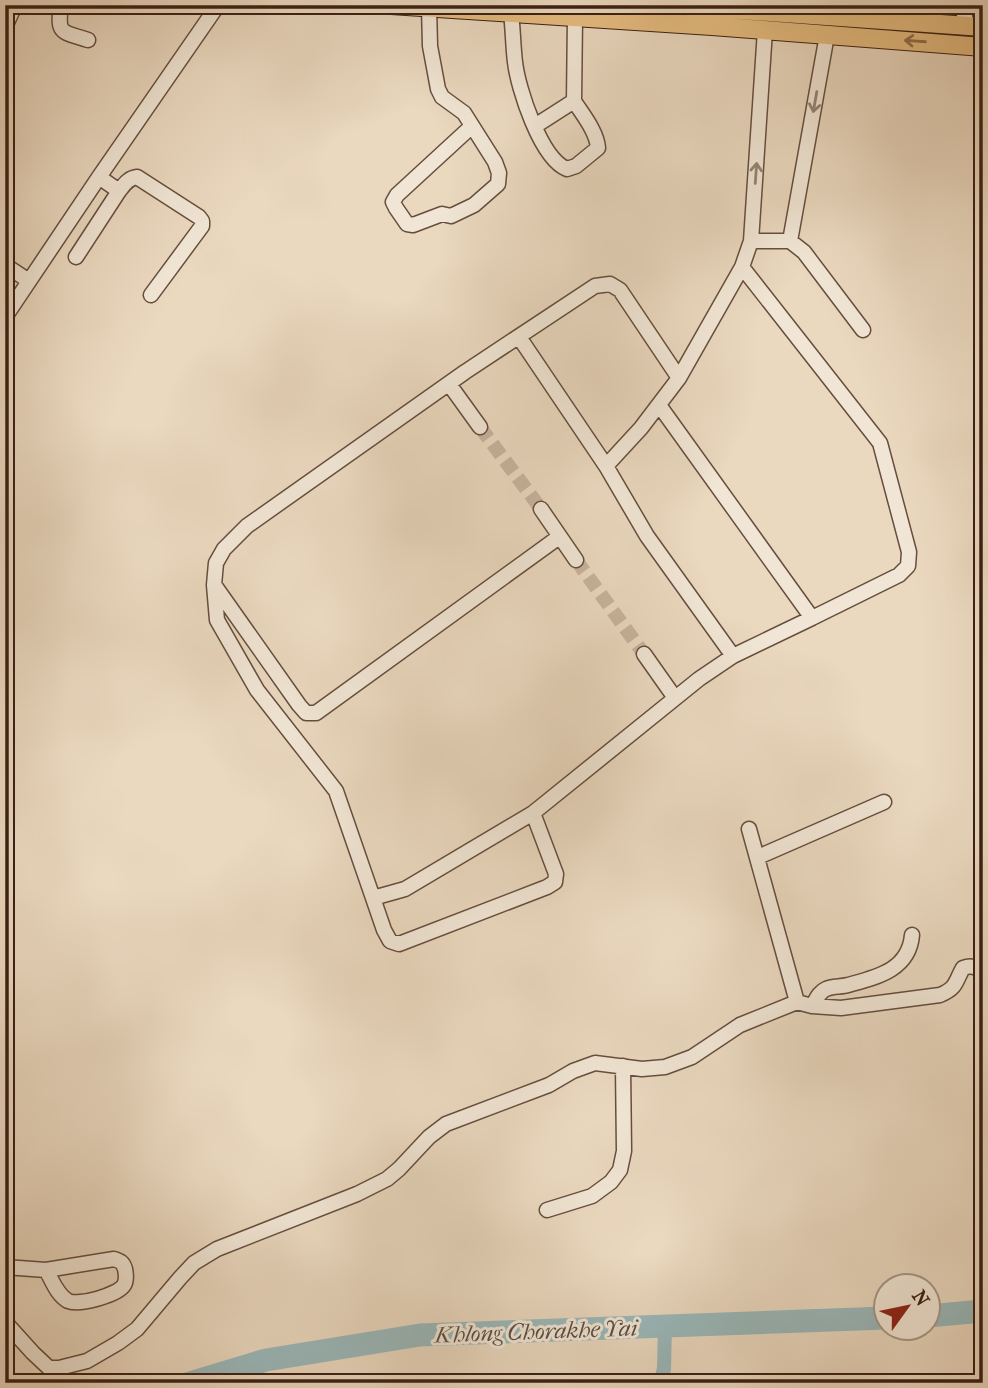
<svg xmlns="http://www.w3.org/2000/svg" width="988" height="1388" font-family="'IM FELL French Canon',serif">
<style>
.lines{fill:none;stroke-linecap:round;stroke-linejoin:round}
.canal{stroke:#9ab8ba;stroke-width:14}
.river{stroke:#9ab8ba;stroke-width:23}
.minor-tunnel{stroke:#c7b39d;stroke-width:14;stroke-dasharray:14 7;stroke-linecap:butt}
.minor-casing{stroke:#664e3f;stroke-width:17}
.major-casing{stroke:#3a2014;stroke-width:20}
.minor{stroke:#f1e6d5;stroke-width:14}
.major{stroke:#e5bc80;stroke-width:18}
.oneway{stroke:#906e4a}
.oneway2{stroke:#968374}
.labels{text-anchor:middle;stroke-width:6;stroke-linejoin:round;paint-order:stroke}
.water-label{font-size:23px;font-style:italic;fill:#574e46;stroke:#f1e6d5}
</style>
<rect width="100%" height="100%" fill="#ead8bf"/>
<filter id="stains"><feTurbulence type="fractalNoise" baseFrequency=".00286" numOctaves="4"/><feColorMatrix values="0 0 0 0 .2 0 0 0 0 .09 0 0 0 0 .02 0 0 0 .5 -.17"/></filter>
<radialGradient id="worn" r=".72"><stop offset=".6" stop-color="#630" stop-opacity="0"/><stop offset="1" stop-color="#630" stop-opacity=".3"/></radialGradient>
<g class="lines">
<path class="canal" d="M 660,1383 L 664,1369 L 665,1325"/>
<path class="river" d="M 928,1316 L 983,1311
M 190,1383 L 266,1360 L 420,1335 L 886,1318"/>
<path class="minor-tunnel" d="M 480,427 L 541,509
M 576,560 L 644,654"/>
<g class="minor-casing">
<path id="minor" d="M 61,5 C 57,35 61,31 88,40
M 961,5 L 968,26
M 429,7 L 430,46 L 438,89 L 442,97 L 464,113 L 495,162 L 499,173 L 498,184 L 474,205 L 451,216 L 442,214 L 413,225 L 407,224 L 396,208 L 393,202 L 397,195 L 472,126
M 511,13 C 513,29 513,46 515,62 C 518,89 541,159 567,169 L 576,166 L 598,148 C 597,132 583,115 574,101
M 5,27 L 15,5
M 535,126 L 574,101 L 575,17
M 99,177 L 119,191 C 124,185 128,178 137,177 L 199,217 L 202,221 L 202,226 L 151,295
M 751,241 L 790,241 L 804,252 L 863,330
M 790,241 L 827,35
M 76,257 L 119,191
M 5,265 L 29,281
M 5,317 L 99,177 L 218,5
M 519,337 L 606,466 L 647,536 L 733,656
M 679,378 L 620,290 L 610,284 L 595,286 L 465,372 L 247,526 L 224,549 L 216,563 L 214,585 L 217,620 L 257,690 L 336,791 L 373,898 L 405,889 L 533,813 L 699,679 L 733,656 L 812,618
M 449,384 L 480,427
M 659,405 L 812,618 L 899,575 L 908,566 L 909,552 L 880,443 L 742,267
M 606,466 L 641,428 L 679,378 L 742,267 L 751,241 L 765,30
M 541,509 L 576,560
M 215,586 L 299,705 L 306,713 L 316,713 L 559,537
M 644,654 L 675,698
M 749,829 L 797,1002
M 758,857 L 884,802
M 373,898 L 384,930 L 390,941 L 399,944 L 547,887 L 555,882 L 556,874 L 533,813
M 812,1006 C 816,1000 819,992 826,989 C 832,986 841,987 848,985 C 877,977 909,970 912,935
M 547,1210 L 592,1196 L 611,1182 L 620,1170 L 624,1151 L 623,1066
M 5,1267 L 46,1270 L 114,1259 C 120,1261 123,1262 125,1269 C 126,1274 127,1280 124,1285 C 118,1295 79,1306 68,1301 C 57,1295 52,1280 46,1270
M 5,1322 L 33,1353 L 49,1368 L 59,1368 L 87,1361 L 118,1343 L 137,1329 L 180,1278 L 194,1263 L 217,1249 L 357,1194 L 387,1179 L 399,1169 L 429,1137 L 446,1124 L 549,1085 L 573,1071 L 595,1063 L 642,1069 L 665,1067 L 692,1057 L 740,1025 L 797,1002 L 812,1006 L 841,1008 L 940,995 C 957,988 955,982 963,968 C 971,965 976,967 983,971"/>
</g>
<g class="major-casing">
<path id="major" d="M 391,5 L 712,26 L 983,47
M 669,5 L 983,27"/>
</g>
<use href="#minor" class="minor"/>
<use href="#major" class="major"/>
</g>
<defs><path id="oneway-shaft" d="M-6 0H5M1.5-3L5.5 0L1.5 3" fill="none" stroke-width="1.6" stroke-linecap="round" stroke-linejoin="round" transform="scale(1.75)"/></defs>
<use class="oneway" href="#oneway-shaft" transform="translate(915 41) rotate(-176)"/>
<g class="oneway2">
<use href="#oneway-shaft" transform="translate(815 102) rotate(100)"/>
<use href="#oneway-shaft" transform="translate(756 173) rotate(-86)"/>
</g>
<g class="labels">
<g class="water-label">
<text transform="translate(536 1331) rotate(-2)" y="8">Khlong Chorakhe Yai</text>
</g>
</g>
<rect width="988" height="1388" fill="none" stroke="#ead8bf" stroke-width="28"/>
<rect x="7" y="7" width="974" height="1374" fill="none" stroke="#3a2014" stroke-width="3.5"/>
<rect x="14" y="14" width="960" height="1360" fill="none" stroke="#3a2014" stroke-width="2"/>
<g transform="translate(907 1307) rotate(57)"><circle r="33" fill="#f1e6d5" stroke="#a89788" stroke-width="2"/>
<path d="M0-5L12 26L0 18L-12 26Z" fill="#8f2418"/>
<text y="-10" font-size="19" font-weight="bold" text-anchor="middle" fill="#3a2014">N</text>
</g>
<rect width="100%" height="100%" filter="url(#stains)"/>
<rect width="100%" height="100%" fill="url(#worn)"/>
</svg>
